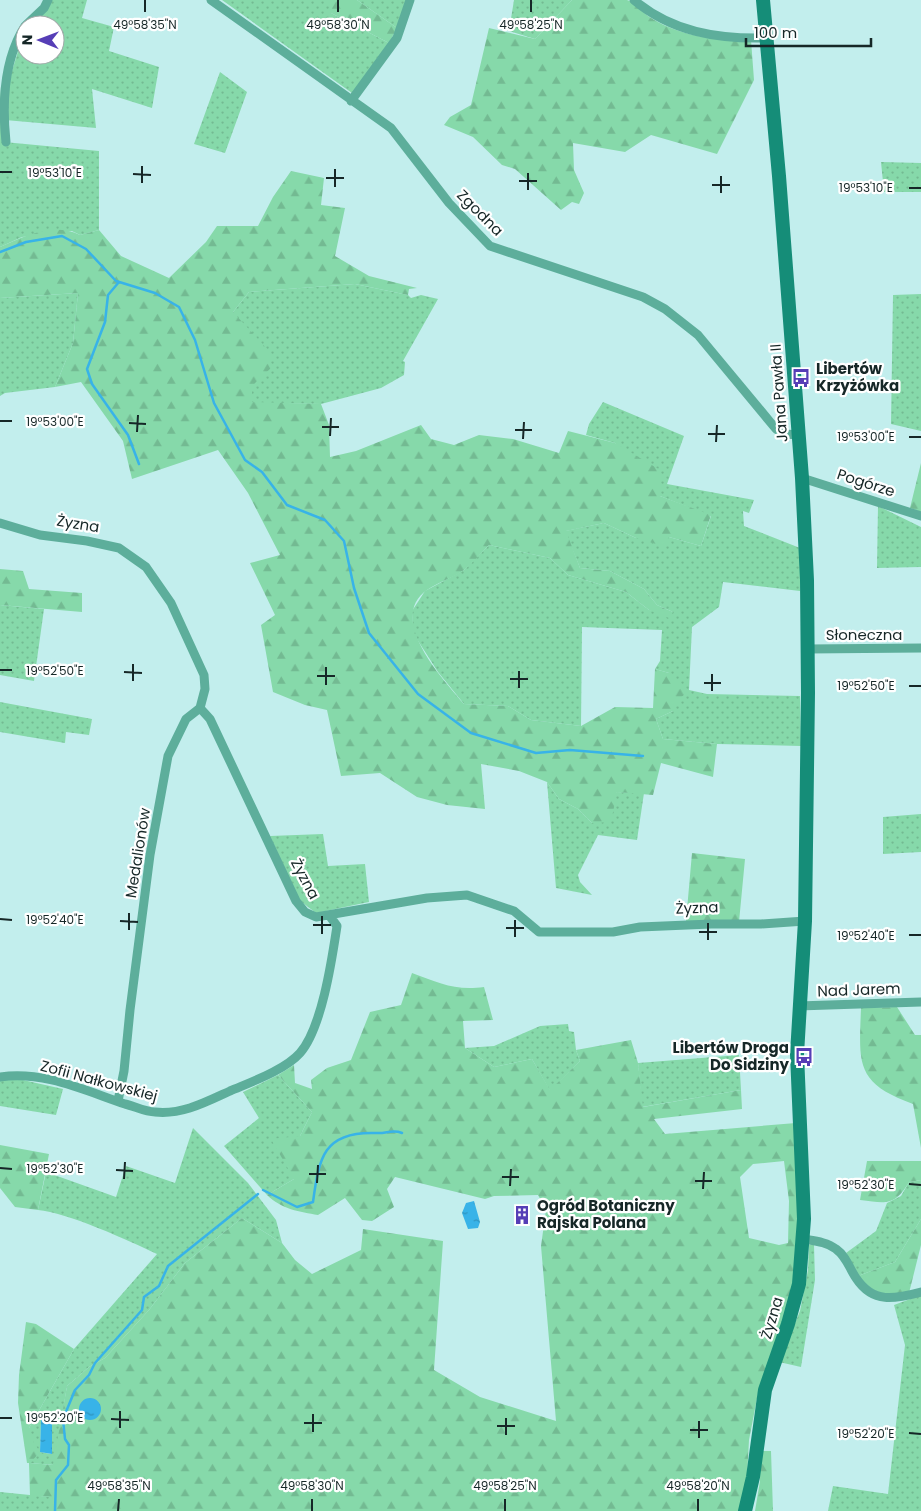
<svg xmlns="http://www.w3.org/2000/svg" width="921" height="1511" font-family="Poppins,sans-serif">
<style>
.grass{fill:url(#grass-dots);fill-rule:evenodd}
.forest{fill:url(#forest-firs);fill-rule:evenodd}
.water{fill:url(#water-ripples)}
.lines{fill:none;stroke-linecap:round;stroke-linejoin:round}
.stream{stroke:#38b3e8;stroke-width:2.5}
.street{stroke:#5dae9b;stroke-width:9}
.secondary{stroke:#158d78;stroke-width:14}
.ticks{fill:none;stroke:#162727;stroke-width:2}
.labels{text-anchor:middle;stroke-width:4.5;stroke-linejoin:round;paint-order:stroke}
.street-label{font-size:15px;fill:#162727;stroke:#fff}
.poi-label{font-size:15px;font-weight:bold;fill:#162727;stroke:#fff;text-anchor:start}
.ticks-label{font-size:12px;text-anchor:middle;fill:#162727;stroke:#fff;stroke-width:4.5;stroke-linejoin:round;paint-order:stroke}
</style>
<defs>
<pattern id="grass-dots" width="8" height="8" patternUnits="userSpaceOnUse" patternTransform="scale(1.25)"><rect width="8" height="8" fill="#86d9aa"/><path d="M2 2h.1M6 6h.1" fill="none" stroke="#73ba92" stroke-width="1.8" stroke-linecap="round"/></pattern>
<pattern id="forest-firs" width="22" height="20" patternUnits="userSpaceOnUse" patternTransform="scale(1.25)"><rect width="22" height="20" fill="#86d9aa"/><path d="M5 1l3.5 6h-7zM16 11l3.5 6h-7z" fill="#73ba92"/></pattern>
<pattern id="water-ripples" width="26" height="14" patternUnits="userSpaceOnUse" patternTransform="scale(1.25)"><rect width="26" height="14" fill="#38b3e8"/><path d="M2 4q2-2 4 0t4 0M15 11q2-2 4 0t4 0" fill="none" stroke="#2e92bc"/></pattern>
</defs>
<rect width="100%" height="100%" fill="#c2eeed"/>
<path class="grass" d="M 51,0 L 87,0 L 82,18 L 114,27 L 109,51 L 159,67 L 152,108 L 92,89 L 96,128 L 5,120 L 7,87 L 25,29 L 25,55 L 55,55 L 55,25 L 29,25 Z
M 222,0 L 331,0 L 331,13 L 389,43 L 352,93 Z
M 357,0 L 406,0 L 397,28 Z
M 514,0 L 572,0 L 535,39 L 509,31 Z
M 220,72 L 247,92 L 225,153 L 194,144 Z
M 0,87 L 4,142 L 99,151 L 99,230 L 80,235 L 72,231 L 22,237 L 0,247 Z
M 881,162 L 921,163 L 921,192 L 884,192 Z
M 355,284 L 408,295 L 411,298 L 421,295 L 438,299 L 403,361 L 405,362 L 404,375 L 381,388 L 321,404 L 252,403 L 252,386 L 233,312 L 249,292 Z
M 78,293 L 73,343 L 55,387 L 5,393 L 0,396 L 0,298 Z
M 921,294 L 921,431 L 891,424 L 893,295 Z
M 603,402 L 684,436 L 667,484 L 754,500 L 749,513 L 743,511 L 744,526 L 800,548 L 800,591 L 723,582 L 719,607 L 692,627 L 689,690 L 707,694 L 800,696 L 801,746 L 717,744 L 663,739 L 656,719 L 673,711 L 669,673 L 655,669 L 660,661 L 662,630 L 582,627 L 581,726 L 531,720 L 508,706 L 464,704 L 438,672 L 413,633 L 412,611 L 425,591 L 464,570 L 489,545 L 550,558 L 568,575 L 626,592 L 649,610 L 673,612 L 657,605 L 644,589 L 610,571 L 580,568 L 565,531 L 604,523 L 636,538 L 669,537 L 701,546 L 711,516 L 660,496 L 615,443 L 586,435 L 589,424 Z
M 878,506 L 921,527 L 921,567 L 877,568 Z
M 0,605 L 44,609 L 34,681 L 0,675 Z
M 0,702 L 92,719 L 89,735 L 66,732 L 65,743 L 0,732 Z
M 547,782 L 559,799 L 578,809 L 592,823 L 617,792 L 644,793 L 637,840 L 598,835 L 578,875 L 580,882 L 592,895 L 556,888 Z
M 921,814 L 921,852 L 883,854 L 883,817 Z
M 323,834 L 328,866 L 365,864 L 369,902 L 316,913 L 299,900 L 270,836 Z
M 568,1024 L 569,1031 L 574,1032 L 576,1050 L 580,1061 L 550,1091 L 532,1059 L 494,1067 L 465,1048 L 494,1046 L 540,1026 Z
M 739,1055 L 741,1090 L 642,1107 L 638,1063 Z
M 278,1075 L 312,1112 L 300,1136 L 294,1179 L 267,1195 L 224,1146 L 259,1118 L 243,1092 Z
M 14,1078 L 63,1089 L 56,1115 L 0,1106 L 0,1080 Z
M 193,1128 L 248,1183 L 276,1220 L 282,1243 L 242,1218 L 185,1263 L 149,1310 L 105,1358 L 89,1367 L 67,1386 L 54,1465 L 29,1463 L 29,1428 L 74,1349 L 157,1254 C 130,1241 66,1212 38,1210 L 46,1172 L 116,1197 L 126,1166 L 175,1183 ZM 41,1421 L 52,1453 L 51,1454 L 40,1452 Z
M 921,1180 L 921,1219 L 895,1262 L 858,1276 L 846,1253 L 876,1231 L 887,1203 L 901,1196 L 909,1182 Z
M 809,1245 L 814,1245 L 815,1280 L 801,1367 L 779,1362 L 800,1311 L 808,1270 Z
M 921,1295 L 921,1511 L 828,1511 L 833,1486 L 888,1494 L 905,1345 L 894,1305 Z
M 0,1492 L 50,1497 L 50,1511 L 0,1511 Z"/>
<path class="forest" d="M 331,0 L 357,0 L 397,28 L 389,43 L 331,13 Z
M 572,0 L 627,0 C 636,3 641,11 648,16 C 679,37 715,40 751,40 L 754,80 L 717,154 L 651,135 L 625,152 L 573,143 L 574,170 L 584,193 L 579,204 L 572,202 L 561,210 L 515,169 L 502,165 L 473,137 L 444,125 L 450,117 L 471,105 L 489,28 L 535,39 Z
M 291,171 L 324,178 L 321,205 L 345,208 L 335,256 L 369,276 L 417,288 L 409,289 L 408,295 L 355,284 L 249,292 L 233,312 L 268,350 L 272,367 L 252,386 L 252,402 L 321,404 L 329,425 L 330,457 L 356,451 L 421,425 L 431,439 L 454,445 L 479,435 L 513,439 L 559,453 L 568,431 L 615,443 L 660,470 L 660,496 L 711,515 L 701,546 L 669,537 L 663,546 L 636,538 L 604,523 L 566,531 L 580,568 L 610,571 L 644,589 L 657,605 L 673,612 L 669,618 L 649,610 L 626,592 L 568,575 L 550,558 L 489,545 C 481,553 473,563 464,570 C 453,578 438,582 427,590 C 386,619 443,679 464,704 L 508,706 L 531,720 L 581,726 L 615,707 L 653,708 L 655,669 L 669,673 L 689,691 L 675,702 L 673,711 L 656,719 L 663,739 L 717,744 L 713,777 L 661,763 L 653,795 L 617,792 L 611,822 L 592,823 L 578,809 L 559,799 L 547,782 L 519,771 L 481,764 L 485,809 L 447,805 L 417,797 L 380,773 L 341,776 L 327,710 L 305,705 L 273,692 L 261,625 L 275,615 L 250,563 L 280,555 L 248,493 L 218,450 L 132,479 L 123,441 L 81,382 L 55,387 L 73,343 L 78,293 L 0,298 L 0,247 C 25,236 53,222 80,235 L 99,230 L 121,256 L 169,278 L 206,242 L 217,226 L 258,226 L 273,197 Z
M 921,463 L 921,512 L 910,508 Z
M 0,569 L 23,571 L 29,589 L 82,593 L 82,612 L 0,605 Z
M 692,853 L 745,859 L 739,922 L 686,921 Z
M 412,973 C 439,983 455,991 484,987 L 493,1020 L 463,1021 L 465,1048 L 494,1067 L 532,1059 L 550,1090 L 580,1061 L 576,1050 L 631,1040 L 638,1063 L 643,1107 L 741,1090 L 742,1109 L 654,1119 L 665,1134 L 796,1123 L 799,1202 L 796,1282 L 759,1388 L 749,1440 L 747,1477 L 740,1511 L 50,1511 L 50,1497 L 30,1496 L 29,1463 L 27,1463 L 18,1403 L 19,1375 L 26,1322 L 36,1324 L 74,1349 L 29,1428 L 29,1435 L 40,1452 L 30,1463 L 53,1465 L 67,1386 L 89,1367 L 105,1358 L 149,1310 L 185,1263 L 242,1218 L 282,1243 L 295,1260 L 312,1274 L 361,1250 L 363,1229 L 443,1241 L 434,1370 L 480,1397 L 556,1421 L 541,1246 L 546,1210 L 538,1195 L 494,1196 L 485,1199 L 395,1177 L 387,1189 L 394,1207 L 372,1221 L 362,1220 L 345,1198 L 318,1215 C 300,1212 281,1209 267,1195 L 294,1179 L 271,1139 L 300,1136 L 312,1112 L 278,1075 L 294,1065 L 295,1083 L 312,1089 L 311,1080 L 327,1068 L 351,1060 L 370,1012 L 401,1005 ZM 784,1161 L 789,1201 L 788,1243 L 779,1245 L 749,1238 L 740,1177 L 753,1164 Z
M 897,1007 L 915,1035 L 921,1035 L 921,1148 L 913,1104 C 855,1083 859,1064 861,1008 Z
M 0,1145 L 49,1154 L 38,1210 L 15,1207 L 0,1188 Z
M 867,1161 L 921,1161 L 921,1180 L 909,1182 C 894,1207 886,1203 860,1200 Z
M 921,1219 L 921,1245 L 909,1293 C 885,1296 876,1296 858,1276 L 895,1262 Z
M 760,1451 L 771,1451 L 773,1511 L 755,1511 L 760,1481 Z"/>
<path class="water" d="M 474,1201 L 480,1222 L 478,1228 L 468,1229 L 462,1213 L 466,1203 Z
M79 1409a11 11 0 1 1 22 0a11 11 0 1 1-22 0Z
M 41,1420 L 52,1423 L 52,1454 L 40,1452 Z"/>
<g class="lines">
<path class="stream" d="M 0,252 L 26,242 L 62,236 L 86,249 L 116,281 L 155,293 L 179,307 L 195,340 L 214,403 L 245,460 L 262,472 L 287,505 L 325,520 L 344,541 L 354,588 L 369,633 L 418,694 L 471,733 L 536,753 L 570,750 L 643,756
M 119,282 L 108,295 L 105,322 L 87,369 L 92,384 L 128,435 L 139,464
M 263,1190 L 297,1207 L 313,1202 C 319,1158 323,1131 376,1133 C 386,1134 392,1129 402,1133
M 55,1511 L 56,1480 L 68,1465 L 69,1445 L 65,1439 L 63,1419 L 75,1390 L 89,1375 L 95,1363 L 142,1310 L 144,1297 L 159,1286 L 168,1266 L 258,1194"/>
<path class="street" d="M 211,0 L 391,128 L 449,203 L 490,246 L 643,297 L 665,309 L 698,335 L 776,429 L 785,434 L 799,435
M 634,0 C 672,32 717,39 765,38
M 26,25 L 44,8 L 48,0
M 351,101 L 397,38 L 410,0
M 6,142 C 2,104 4,59 25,26
M 802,478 L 921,516
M 0,523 L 40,535 L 87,541 L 119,548 L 146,567 L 171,603 L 204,675 L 205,689 L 200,708 L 210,719 L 296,901 L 305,912 L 316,917 L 427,898 L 467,895 L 514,911 L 539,932 L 613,932 L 640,927 L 711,924 L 761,924 L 805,921
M 808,649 L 921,648
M 798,1006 L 921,1002
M 0,1077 C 42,1070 86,1091 125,1104 C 134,1106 145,1112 155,1112 C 182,1115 206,1102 230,1091 C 251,1082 285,1070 300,1053 C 322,1028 332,959 337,926 L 329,915
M 118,1101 L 124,1071 L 130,1010 L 150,855 L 168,756 L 186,719 L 200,708
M 803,1239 C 815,1241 827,1242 836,1249 C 847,1257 849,1268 856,1278 C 873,1304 895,1299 921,1292"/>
<path class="secondary" d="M 745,1511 L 753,1477 L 765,1390 L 788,1324 L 799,1284 L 804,1219 L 797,1054 L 805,921 L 808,693 L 807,580 L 802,478 L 779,176 L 763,0"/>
</g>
<path class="ticks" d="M 145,12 L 145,0M 338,12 L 338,0M 531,12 L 531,0M 0,172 L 12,172M 133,174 L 151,175M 326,178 L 344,178M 519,181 L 537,181M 142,183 L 142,166M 712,185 L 730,185M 335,187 L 335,169M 909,188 L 921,188M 528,190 L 528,173M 721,193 L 721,176M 0,421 L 12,421M 129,423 L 146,424M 322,427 L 339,427M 515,430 L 532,430M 137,432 L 138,415M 708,434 L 725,434M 330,436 L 331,418M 909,437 L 921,437M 523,439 L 524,422M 716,442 L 717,425M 0,670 L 12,670M 124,672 L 142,673M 317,676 L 335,676M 510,679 L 528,679M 133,681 L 133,664M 704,683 L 721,683M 326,685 L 326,667M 909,686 L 921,686M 519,688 L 519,671M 712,691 L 712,674M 0,919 L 12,920M 120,921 L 138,922M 313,925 L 331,925M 506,928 L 524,928M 129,930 L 129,913M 699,932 L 717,932M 322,934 L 322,916M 909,935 L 921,935M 515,937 L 515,920M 708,940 L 708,923M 0,1168 L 12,1169M 116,1170 L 133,1171M 309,1174 L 326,1174M 502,1177 L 519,1177M 124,1179 L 125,1162M 695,1181 L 712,1181M 317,1183 L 318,1165M 909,1184 L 921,1185M 510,1186 L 511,1169M 703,1189 L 704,1172M 0,1418 L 12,1418M 111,1419 L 129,1420M 304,1423 L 322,1423M 497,1426 L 515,1426M 120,1428 L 120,1411M 690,1430 L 708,1430M 313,1432 L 313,1414M 909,1433 L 921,1434M 506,1435 L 506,1418M 699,1438 L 699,1421M 118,1511 L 119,1499M 312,1511 L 312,1499M 505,1511 L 505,1499M 698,1511 L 698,1499"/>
<defs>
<g id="bus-bare" transform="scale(1.5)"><path d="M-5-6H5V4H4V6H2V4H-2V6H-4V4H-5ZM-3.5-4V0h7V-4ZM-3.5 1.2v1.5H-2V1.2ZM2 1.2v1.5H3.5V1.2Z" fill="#563eb6" stroke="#fff" stroke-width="2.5" paint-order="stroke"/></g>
<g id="building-bare" transform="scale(1.5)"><path d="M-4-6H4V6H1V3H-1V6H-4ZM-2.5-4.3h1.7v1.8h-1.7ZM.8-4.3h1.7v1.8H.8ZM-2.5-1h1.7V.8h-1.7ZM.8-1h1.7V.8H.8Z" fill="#563eb6" stroke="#fff" stroke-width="2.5" paint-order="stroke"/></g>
</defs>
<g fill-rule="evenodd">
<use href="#bus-bare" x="801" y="378"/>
<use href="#bus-bare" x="804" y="1057"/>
<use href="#building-bare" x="522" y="1215"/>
</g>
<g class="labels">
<g class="street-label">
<text transform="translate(480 213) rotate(45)" y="5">Zgodna</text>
<text transform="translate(779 393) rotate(-94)" y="5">Jana Pawła II</text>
<text transform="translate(866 483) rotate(18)" y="5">Pogórze</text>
<text transform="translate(78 524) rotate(9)" y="5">Żyzna</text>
<text x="864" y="640">Słoneczna</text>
<text transform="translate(138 853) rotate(-81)" y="5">Medalionów</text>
<text transform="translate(305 879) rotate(62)" y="5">Żyzna</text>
<text transform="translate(697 908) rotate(-2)" y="5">Żyzna</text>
<text transform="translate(859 990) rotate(-2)" y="5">Nad Jarem</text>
<text transform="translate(99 1081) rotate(15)" y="5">Zofii Nałkowskiej</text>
<text transform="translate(772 1318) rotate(-73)" y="5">Żyzna</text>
</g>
<g class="poi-label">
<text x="816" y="374">Libertów<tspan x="816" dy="17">Krzyżówka</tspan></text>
<text x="789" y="1053" text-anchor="end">Libertów Droga<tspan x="789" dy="17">Do Sidziny</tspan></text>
<text x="537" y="1211">Ogród Botaniczny<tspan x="537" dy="17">Rajska Polana</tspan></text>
</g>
</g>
<g class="ticks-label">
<text x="145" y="29">49°58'35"N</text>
<text x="338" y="29">49°58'30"N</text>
<text x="531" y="29">49°58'25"N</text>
<text x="55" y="177">19°53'10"E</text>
<text x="866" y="192">19°53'10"E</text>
<text x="55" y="426">19°53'00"E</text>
<text x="866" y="441">19°53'00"E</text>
<text x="55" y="675">19°52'50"E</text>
<text x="866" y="690">19°52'50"E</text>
<text x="55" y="924">19°52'40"E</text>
<text x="866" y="940">19°52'40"E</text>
<text x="55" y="1173">19°52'30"E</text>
<text x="866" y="1189">19°52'30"E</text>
<text x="55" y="1422">19°52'20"E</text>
<text x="866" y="1438">19°52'20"E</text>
<text x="119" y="1490">49°58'35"N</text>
<text x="312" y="1490">49°58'30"N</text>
<text x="505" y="1490">49°58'25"N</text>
<text x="698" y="1490">49°58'20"N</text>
</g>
<g transform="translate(40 40) rotate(271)"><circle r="24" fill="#ffffff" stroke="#a2a9a9"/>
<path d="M0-4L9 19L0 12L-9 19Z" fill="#563eb6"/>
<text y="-8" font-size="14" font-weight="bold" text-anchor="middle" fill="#162727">N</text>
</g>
<path d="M746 38v8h125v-8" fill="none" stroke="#162727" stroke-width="2.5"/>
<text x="754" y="38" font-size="15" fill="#162727" stroke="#ffffff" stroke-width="4" paint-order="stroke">100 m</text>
</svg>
